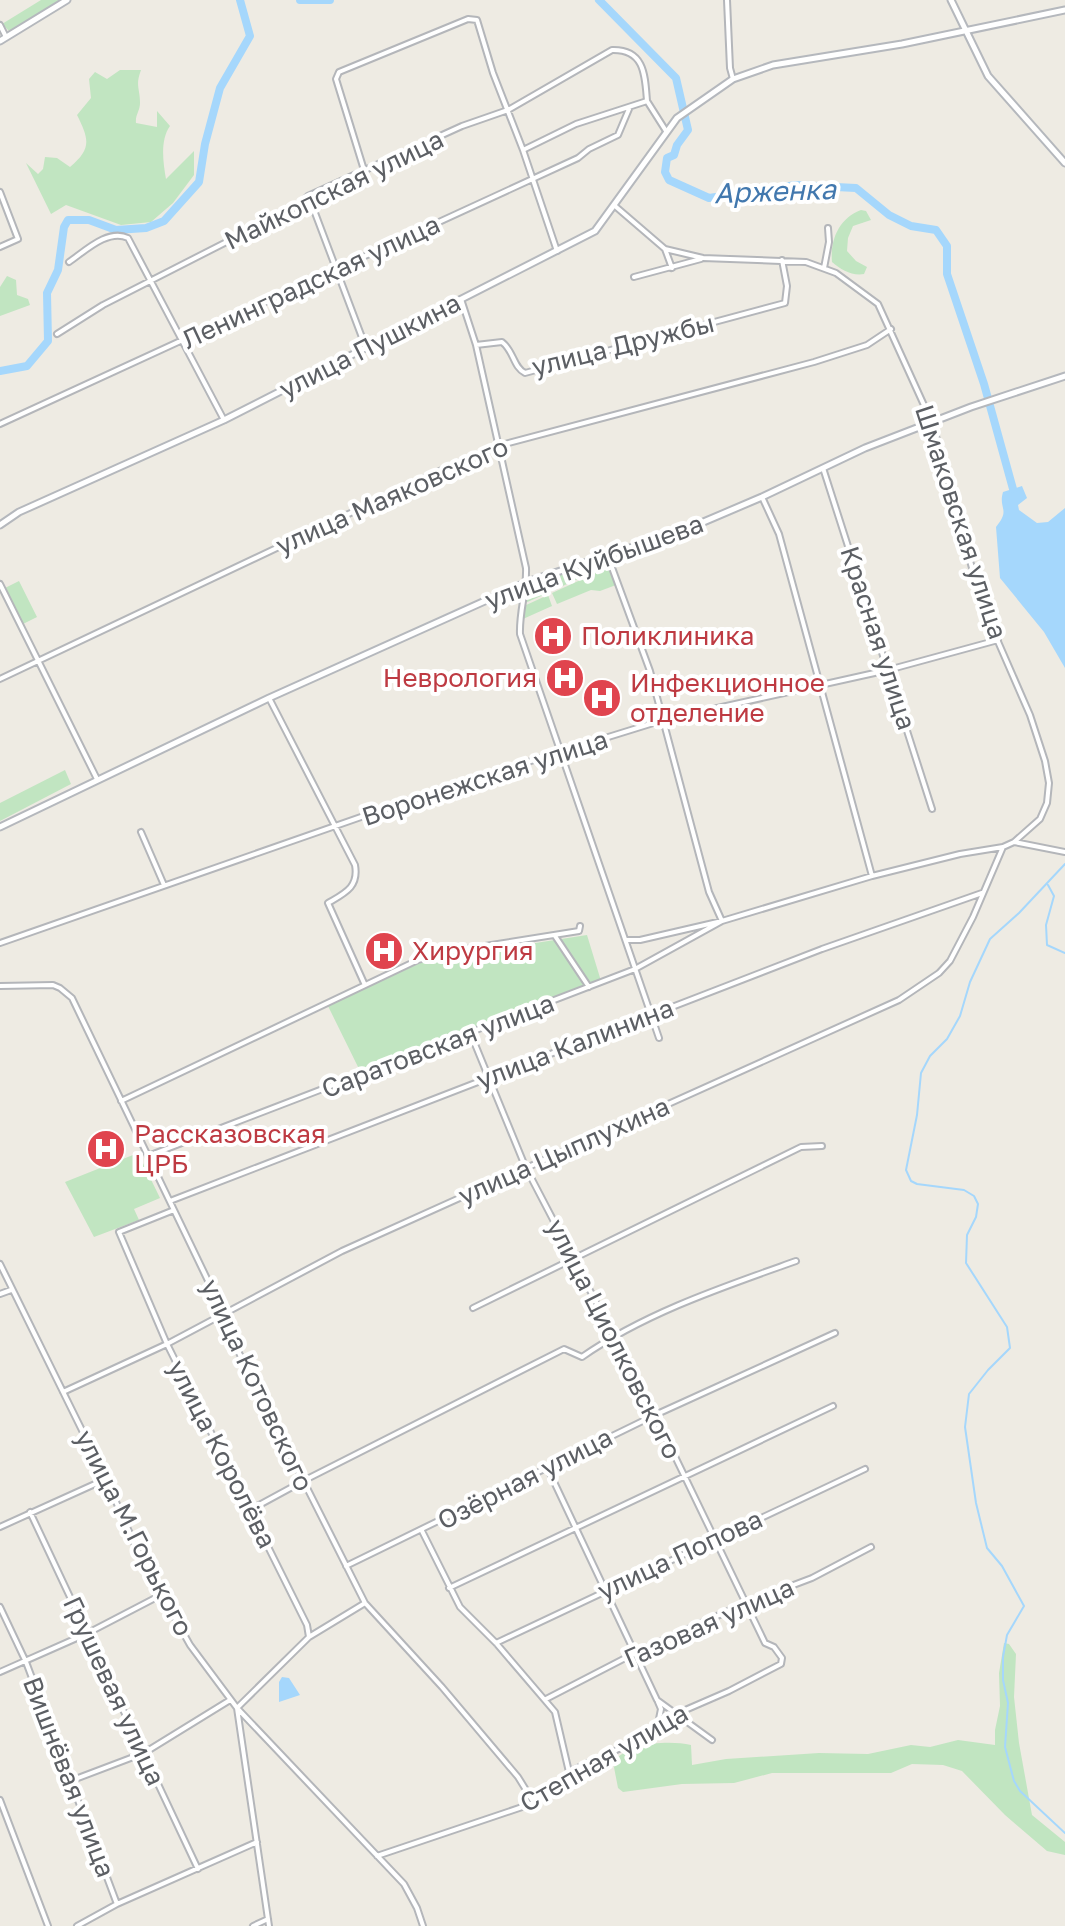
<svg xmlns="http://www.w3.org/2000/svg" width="1065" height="1926" font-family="'Golos Text',sans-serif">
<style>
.green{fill:#c1e5c1}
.water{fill:#a5d7fc}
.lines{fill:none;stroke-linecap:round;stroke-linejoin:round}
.stream{stroke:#a5d7fc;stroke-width:2}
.river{stroke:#a5d7fc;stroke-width:8}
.street-casing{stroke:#b4b6ba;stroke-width:8}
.secondary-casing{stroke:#b5b8bd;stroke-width:9}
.street{stroke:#fff;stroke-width:4}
.secondary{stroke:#fff;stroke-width:5}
.labels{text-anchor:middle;stroke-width:8;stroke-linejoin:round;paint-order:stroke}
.street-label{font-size:26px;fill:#5c5f64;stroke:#fff}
.health-label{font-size:26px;fill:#be3a42;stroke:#fff;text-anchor:start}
.water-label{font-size:28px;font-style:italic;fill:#4278ae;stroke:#fff}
</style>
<rect width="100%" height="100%" fill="#eeebe3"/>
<path class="green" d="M 41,0 L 59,0 L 10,32 L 2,24 Z
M 120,70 L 141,70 C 135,86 140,88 140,103 C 140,111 135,115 136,123 L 157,127 L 157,111 L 170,126 C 160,140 163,162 166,179 L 194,151 L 194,175 L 173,203 L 151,222 L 121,225 L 66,205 L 51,214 L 26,163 L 38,174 L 43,169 L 45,157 L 57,158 L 70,167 C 92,149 89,139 77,115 L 91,98 L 89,79 L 95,72 L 107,79 Z
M 861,210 L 866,211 L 871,220 L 853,226 L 848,238 L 847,251 L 856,261 L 867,267 L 864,274 C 852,276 841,270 832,262 C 830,240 839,218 861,210 Z
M 7,276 L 16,280 L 17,295 L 28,299 L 30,305 L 0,316 L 0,287 Z
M 605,559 L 608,565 L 552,591 L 547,580 Z
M 609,567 L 616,585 L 600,591 L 591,590 L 557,604 L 552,593 Z
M 19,581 L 37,617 L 23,624 L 5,588 Z
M 543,581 L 548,593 L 525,603 L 528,588 Z
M 548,595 L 552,606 L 523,619 L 524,606 Z
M 65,770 L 71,784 L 0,821 L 0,803 Z
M 587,935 L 601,981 L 361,1073 L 328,1006 L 426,960 Z
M 138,1153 L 160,1198 L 134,1209 L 139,1220 L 94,1237 L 65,1182 Z
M 1004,1643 L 1009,1644 L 1016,1654 L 1014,1697 L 1019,1743 L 1032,1815 L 1065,1842 L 1065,1855 L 1047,1851 L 1005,1815 L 962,1771 L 943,1765 L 912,1764 L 891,1773 L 772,1773 L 734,1783 L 682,1784 L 623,1792 L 618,1788 L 613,1762 C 629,1743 667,1740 691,1745 L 692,1765 L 726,1759 L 819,1753 L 868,1754 L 911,1745 L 930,1747 L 958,1740 L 995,1745 L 995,1730 L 1000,1706 L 999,1673 Z"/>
<path class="water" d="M 1022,486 L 1027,498 L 1018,505 L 1019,510 L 1037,523 L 1048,522 L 1065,508 L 1065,668 L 1044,632 L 1000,578 L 996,527 C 1011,509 998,509 1003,492 Z
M 282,1677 L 289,1678 L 300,1695 L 279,1702 L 279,1682 Z"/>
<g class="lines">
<path class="stream" d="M 1065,864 L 1019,913 L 990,939 L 970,982 L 960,1016 L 947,1039 L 930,1056 L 921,1073 L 917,1115 L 906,1170 L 911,1181 L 917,1184 L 964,1190 L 974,1196 L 978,1204 L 976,1217 L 967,1235 L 966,1263 L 1007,1327 L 1010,1348 L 988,1370 L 969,1394 L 965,1427 L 976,1503 L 987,1548 L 1002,1566 L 1024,1606 L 1007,1635 L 1003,1657 L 1003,1680 L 1008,1703 L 1005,1747 L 1014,1781 L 1020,1791 L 1065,1833
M 1048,885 L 1054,896 L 1046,925 L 1047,945 L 1065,953"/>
<path class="river" d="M 300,0 L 330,0
M 599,0 L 676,78 L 688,130 L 677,145 L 674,155 L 667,158 L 665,172 L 669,180 L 709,198 L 796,185 L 856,188 L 889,215 L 911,226 L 936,230 L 947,246 L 947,274 L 984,384 L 1013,489
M 0,371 L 27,366 L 48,341 L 47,293 L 58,270 L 64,227 L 68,220 L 89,220 L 116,230 L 146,228 L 164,221 L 199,182 L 205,144 L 220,88 L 250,36 L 240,0"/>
<g class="street-casing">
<path id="street" d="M 727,0 L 730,68 L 733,79
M 0,25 L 6,37
M 523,150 L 576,124 L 647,101 L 666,131
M 364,170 L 336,79 L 339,72 L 468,19 L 477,20 L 493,73 L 523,150 L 557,251
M 0,192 L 18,239 L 0,247
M 309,197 L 366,348
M 615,206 L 665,249 L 703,258 L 806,262 L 836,273 L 878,304 L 933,425 L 975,579 L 996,637 L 1030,715 L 1045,761 L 1049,783 L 1047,803 L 1040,819 L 1014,842
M 665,249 L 672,268
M 69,262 C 84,252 108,228 128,238 L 224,420
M 824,268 L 829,242 L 828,228
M 634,277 L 701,259
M 461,299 L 476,345 L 526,568 C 527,590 519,612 520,634 L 659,1038
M 57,334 L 103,305 L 297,206 L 308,196 L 462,126 L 508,110 L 612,50 C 645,49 645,76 647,101
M 476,345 L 502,342 C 514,351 513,367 525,373 L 785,303 L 787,286 L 782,260
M 0,424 L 578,158 L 589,149 L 618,135 L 629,109
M 823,468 L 932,809
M 762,497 L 779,534 L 872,876
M 607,554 L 650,671 L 709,892 L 722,921
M 0,584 L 97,779
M 0,679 L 435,473 L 501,445 L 814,362 L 867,345 L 891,329
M 269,698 L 355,865 C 359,887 345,893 328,903 L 364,983
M 141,832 L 164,885
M 555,936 L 589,987
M 626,940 L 640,940 L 722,921 L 872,876 L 960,854 L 1003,847 L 1014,842 L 1065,852
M 0,943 L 447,787 L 663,720 L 888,670 L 998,640
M 0,986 L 53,985 L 60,988 L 72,998 L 224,1314 L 235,1345 L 365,1603 L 442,1687 L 518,1777 L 534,1803
M 121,1101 L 418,960 L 453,951 L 579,931 L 580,926
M 148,1156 L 635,969 L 722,921
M 170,1201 L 822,949 L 982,893
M 174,1210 L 119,1232 L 167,1344 L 307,1625 L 309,1637 L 237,1708 L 269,1926
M 0,1264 L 106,1479 L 138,1552 L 190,1645 L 237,1708 L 404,1884 L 417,1908 L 423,1926
M 0,1294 L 11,1290
M 473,1308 L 801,1147 L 822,1146
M 63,1392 L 167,1344 L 342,1251 L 899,1000 L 939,973 L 950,961 L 973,917 L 1003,847
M 547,1467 L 657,1700 L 712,1740
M 250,1510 L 307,1479 L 564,1349 L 582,1357 C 645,1313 723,1287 796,1261
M 30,1512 L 198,1869
M 0,1527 L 106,1479
M 422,1531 L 460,1607 L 496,1643 L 555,1712 L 569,1772
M 346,1566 L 655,1415 L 835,1333
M 449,1588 L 833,1406
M 0,1607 L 26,1662 L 117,1904
M 309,1637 L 365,1603
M 496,1643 L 865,1469
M 0,1672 L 86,1634 L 161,1595
M 546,1699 L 635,1653 L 746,1603 L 812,1578 L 871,1547
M 658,1702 L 661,1709 L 658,1724
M 70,1781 L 144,1753 L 230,1700
M 0,1800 L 48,1926
M 377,1856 L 534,1803 L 561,1786 L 569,1772 L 625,1746 L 676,1714 L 729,1691 L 781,1664 L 782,1658 L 774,1647 L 765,1643 L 655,1415 L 525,1166 L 470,1032
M 77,1926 L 117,1904 L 257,1842
M 253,1926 L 268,1919"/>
</g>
<g class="secondary-casing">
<path id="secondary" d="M 951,0 L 988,76 L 1065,163
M 0,41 L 67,0
M 0,525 L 19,512 L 224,420 L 595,231 L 677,118 L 733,79 L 773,65 L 902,44 L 1065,10
M 0,827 L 269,698 L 527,582 L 687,529 L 762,497 L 865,448 L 971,407 L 1065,376"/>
</g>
<use href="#street" class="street"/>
<use href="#secondary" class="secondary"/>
</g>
<defs>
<g id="hospital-disc" transform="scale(2)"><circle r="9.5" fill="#e0444e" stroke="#fff"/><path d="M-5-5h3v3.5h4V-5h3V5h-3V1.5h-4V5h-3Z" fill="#fff"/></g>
</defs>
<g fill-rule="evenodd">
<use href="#hospital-disc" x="553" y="636"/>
<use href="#hospital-disc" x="565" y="678"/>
<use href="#hospital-disc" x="602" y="698"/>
<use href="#hospital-disc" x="384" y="951"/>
<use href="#hospital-disc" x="106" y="1149"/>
</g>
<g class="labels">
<g class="street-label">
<text transform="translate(334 190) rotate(-26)" y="9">Майкопская улица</text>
<text transform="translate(311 282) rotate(-25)" y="9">Ленинградская улица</text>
<text transform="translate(623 345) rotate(-14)" y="9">улица Дружбы</text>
<text transform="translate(370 346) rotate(-27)" y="9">улица Пушкина</text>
<text transform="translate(392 496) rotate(-24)" y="9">улица Маяковского</text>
<text transform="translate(961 522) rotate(72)" y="9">Шмаковская улица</text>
<text transform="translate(594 562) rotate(-20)" y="9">улица Куйбышева</text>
<text transform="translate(878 638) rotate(72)" y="9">Красная улица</text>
<text transform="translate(485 778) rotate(-18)" y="9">Воронежская улица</text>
<text transform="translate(575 1044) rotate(-21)" y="9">улица Калинина</text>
<text transform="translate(438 1046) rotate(-21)" y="9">Саратовская улица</text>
<text transform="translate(564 1151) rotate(-24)" y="9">улица Цыплухина</text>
<text transform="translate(614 1339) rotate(63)" y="9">улица Циолковского</text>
<text transform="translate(257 1385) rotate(65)" y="9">улица Котовского</text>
<text transform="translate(222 1454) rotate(63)" y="9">улица Королёва</text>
<text transform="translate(525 1479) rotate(-27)" y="9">Озёрная улица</text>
<text transform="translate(134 1533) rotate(63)" y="9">улица М.Горького</text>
<text transform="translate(680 1555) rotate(-25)" y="9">улица Попова</text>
<text transform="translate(709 1623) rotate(-24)" y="9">Газовая улица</text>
<text transform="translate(114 1691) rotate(65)" y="9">Грушевая улица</text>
<text transform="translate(604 1758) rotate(-30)" y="9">Степная улица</text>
<text transform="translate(69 1777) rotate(69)" y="9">Вишнёвая улица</text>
</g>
<g class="health-label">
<text x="581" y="645">Поликлиника</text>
<text x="537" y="687" text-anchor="end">Неврология</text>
<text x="630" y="692">Инфекционное<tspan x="630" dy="30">отделение</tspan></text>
<text x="412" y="960">Хирургия</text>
<text x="134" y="1143">Рассказовская<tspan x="134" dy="30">ЦРБ</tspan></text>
</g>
<g class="water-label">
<text transform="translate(775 191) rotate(-2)" y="10">Арженка</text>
</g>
</g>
</svg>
